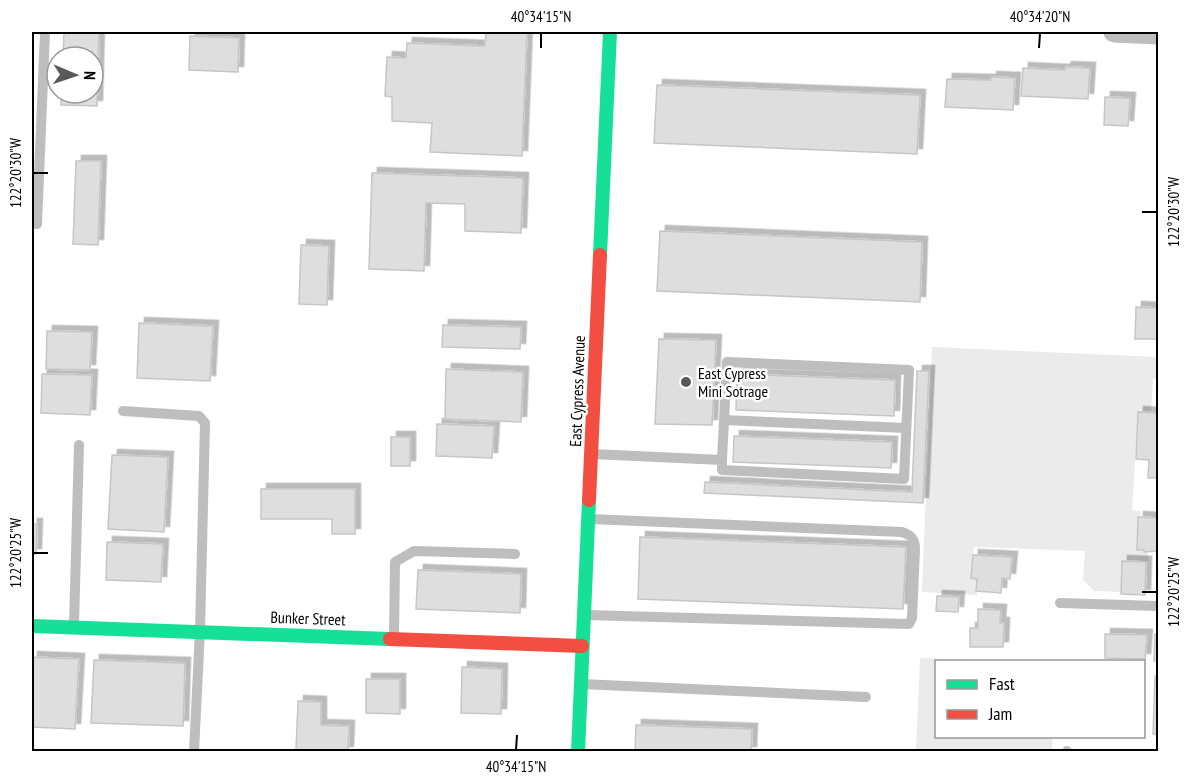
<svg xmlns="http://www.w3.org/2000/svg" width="1190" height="783" font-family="'PT Sans Narrow',sans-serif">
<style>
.green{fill:#ebebeb}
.building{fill:#dedede;stroke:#c6c6c6;stroke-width:1.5;filter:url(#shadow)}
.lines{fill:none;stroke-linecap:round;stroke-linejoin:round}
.lane{stroke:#bebebe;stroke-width:10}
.street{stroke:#bebebe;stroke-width:21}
.fast{stroke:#16e098;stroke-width:14}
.jam{stroke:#f24e42;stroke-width:14}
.ticks{fill:none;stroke:#000;stroke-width:2}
.poi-dot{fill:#595959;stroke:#fff;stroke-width:2}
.labels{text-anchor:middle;stroke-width:5;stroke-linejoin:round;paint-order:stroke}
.poi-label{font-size:16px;fill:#000;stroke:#fff;text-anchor:start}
.street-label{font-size:16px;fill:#000;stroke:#fff}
.neatline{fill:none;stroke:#000;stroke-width:2}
.ticks-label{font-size:15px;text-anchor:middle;fill:#000}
</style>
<defs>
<filter id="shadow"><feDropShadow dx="5.5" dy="-5.5" stdDeviation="0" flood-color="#0004"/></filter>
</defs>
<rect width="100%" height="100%" fill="#fff"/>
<path class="green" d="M 932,347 L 1158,357 L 1158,379 L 1153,379 L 1151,413 L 1138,413 L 1132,510 L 1141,511 L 1137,549 L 1148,553 L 1148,562 L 1122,561 L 1121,592 L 1094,591 L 1083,580 L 1085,551 L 974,547 L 971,578 L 977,579 L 977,595 L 922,592 Z
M 920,658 L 998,661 L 936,662 L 936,736 L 1053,737 L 1052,751 L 916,751 Z"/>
<path class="building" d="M 64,32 L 99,32 L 97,106 L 61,105 L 61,93 L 93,93 L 93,57 L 63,57 Z
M 486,32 L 527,32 L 522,156 L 430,152 L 432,123 L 392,121 L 392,97 L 385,96 L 387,57 L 406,58 L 407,43 L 485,46 Z
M 190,36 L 239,38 L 238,72 L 189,70 Z
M 1066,67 L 1090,68 L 1088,99 L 1021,96 L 1023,68 L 1065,70 Z
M 991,77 L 1015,78 L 1013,110 L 945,107 L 947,79 L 991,80 Z
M 657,85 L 920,95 L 917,154 L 654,143 Z
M 1105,97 L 1130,98 L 1128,126 L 1104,125 Z
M 76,161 L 101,161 L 98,245 L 73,244 Z
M 372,173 L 523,178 L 521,233 L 465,231 L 465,204 L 426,203 L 424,271 L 369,269 Z
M 660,231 L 922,242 L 920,302 L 657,291 Z
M 301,245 L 329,246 L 327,305 L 299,304 Z
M 1136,307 L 1158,308 L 1158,339 L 1135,339 Z
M 139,323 L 213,326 L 210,381 L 137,378 Z
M 443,325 L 521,327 L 520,349 L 442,347 Z
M 47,331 L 92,332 L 90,370 L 46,369 Z
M 659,339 L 716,340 L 712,425 L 655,424 Z
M 446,369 L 523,372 L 521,422 L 445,419 Z
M 917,371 L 929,371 L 923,503 L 704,493 L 705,482 L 912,492 Z
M 42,374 L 92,375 L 90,415 L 41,413 Z
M 737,374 L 895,380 L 894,416 L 736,410 Z
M 1138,412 L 1158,413 L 1158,478 L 1148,478 L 1149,460 L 1136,459 Z
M 437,424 L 494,426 L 492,458 L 436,456 Z
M 734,436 L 892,442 L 891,468 L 733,462 Z
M 391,437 L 410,437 L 410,466 L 391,466 Z
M 112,455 L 168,457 L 164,532 L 108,529 Z
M 261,489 L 355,489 L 355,534 L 332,534 L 332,519 L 261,519 Z
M 1138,517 L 1158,518 L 1158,551 L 1144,552 L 1144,550 L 1137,550 Z
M 32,524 L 37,524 L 36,554 L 32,554 Z
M 640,537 L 906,547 L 903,609 L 638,599 Z
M 107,542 L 163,544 L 161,582 L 106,580 Z
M 973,555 L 1012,557 L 1010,579 L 1002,578 L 1001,593 L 976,591 L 977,579 L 971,578 Z
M 1122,561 L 1146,562 L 1145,595 L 1121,594 Z
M 418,570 L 521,574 L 520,613 L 416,609 Z
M 937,596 L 959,597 L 958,612 L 936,611 Z
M 978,609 L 1001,610 L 1000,623 L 1004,623 L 1003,647 L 970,647 L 970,628 L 978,628 Z
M 1105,634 L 1147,635 L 1145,659 L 1105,658 Z
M 1155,634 L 1158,634 L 1158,661 L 1154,661 Z
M 32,657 L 79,659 L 75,729 L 32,727 Z
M 94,660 L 185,663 L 183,726 L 91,723 Z
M 462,667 L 502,669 L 501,714 L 461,713 Z
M 1155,676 L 1158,676 L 1158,735 L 1153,734 Z
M 366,679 L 400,679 L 400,714 L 366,713 Z
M 298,701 L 321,702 L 321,725 L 349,726 L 348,752 L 296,750 Z
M 636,725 L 752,729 L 751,752 L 635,752 Z"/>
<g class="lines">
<path class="lane" d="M 37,224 L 45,32
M 123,411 L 199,416 L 205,423 L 200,630 L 194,752
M 724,420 L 906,428
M 592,454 L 722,460 L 727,362 L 909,370 L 904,479 L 722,470 L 722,460
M 1060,603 L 1158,606
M 587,615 L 909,624 L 912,618 L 915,549 C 915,539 911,535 902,532 L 590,519
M 74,625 L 79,445
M 394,636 L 395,562 L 414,551 L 515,554
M 581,684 L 866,697
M 1067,752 L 1067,751"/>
<path class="street" d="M 1114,32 L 1158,34"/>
<path class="fast" d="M 600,255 L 610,32
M 32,626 L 390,639
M 578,752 L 589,500"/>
<path class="jam" d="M 589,500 L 600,255
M 390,639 L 582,646"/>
</g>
<path class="ticks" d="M 541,48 L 541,33M 1039,48 L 1040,33M 33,173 L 48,173M 1142,212 L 1157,212M 33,553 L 48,553M 1142,592 L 1157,592M 516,750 L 517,735"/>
<circle class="poi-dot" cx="686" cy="382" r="6"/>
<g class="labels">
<g class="poi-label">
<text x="698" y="379">East Cypress<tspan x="698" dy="18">Mini Sotrage</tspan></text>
</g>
<g class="street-label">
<text transform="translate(577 391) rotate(-88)" y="6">East Cypress Avenue</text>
<text transform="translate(308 618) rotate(2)" y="6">Bunker Street</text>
</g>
</g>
<rect width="1190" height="783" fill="none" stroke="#ffffff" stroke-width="66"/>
<rect x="935" y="660" width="210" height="78" fill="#ffffff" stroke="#999999" stroke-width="1.5"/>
<rect x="947" y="680" width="30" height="9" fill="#16e098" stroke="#999999" stroke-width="1.5"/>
<text x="989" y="690" font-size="18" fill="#000000">Fast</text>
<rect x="947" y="710" width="30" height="9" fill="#f24e42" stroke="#999999" stroke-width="1.5"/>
<text x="989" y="720" font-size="18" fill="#000000">Jam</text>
<g transform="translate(75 75) rotate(92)"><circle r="28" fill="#ffffff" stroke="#999999" stroke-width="1.5"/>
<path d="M0-4.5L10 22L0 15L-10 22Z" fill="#595959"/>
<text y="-9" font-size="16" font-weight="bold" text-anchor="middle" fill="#000000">N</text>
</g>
<rect x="33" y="33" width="1124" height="717" class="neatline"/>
<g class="ticks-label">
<text x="541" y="22">40°34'15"N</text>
<text x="1040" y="22">40°34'20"N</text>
<text transform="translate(16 173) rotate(-90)" y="5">122°20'30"W</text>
<text transform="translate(1174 212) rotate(-90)" y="5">122°20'30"W</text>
<text transform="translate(16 553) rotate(-90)" y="5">122°20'25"W</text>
<text transform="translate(1174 592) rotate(-90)" y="5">122°20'25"W</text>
<text x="516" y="772">40°34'15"N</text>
</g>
</svg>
